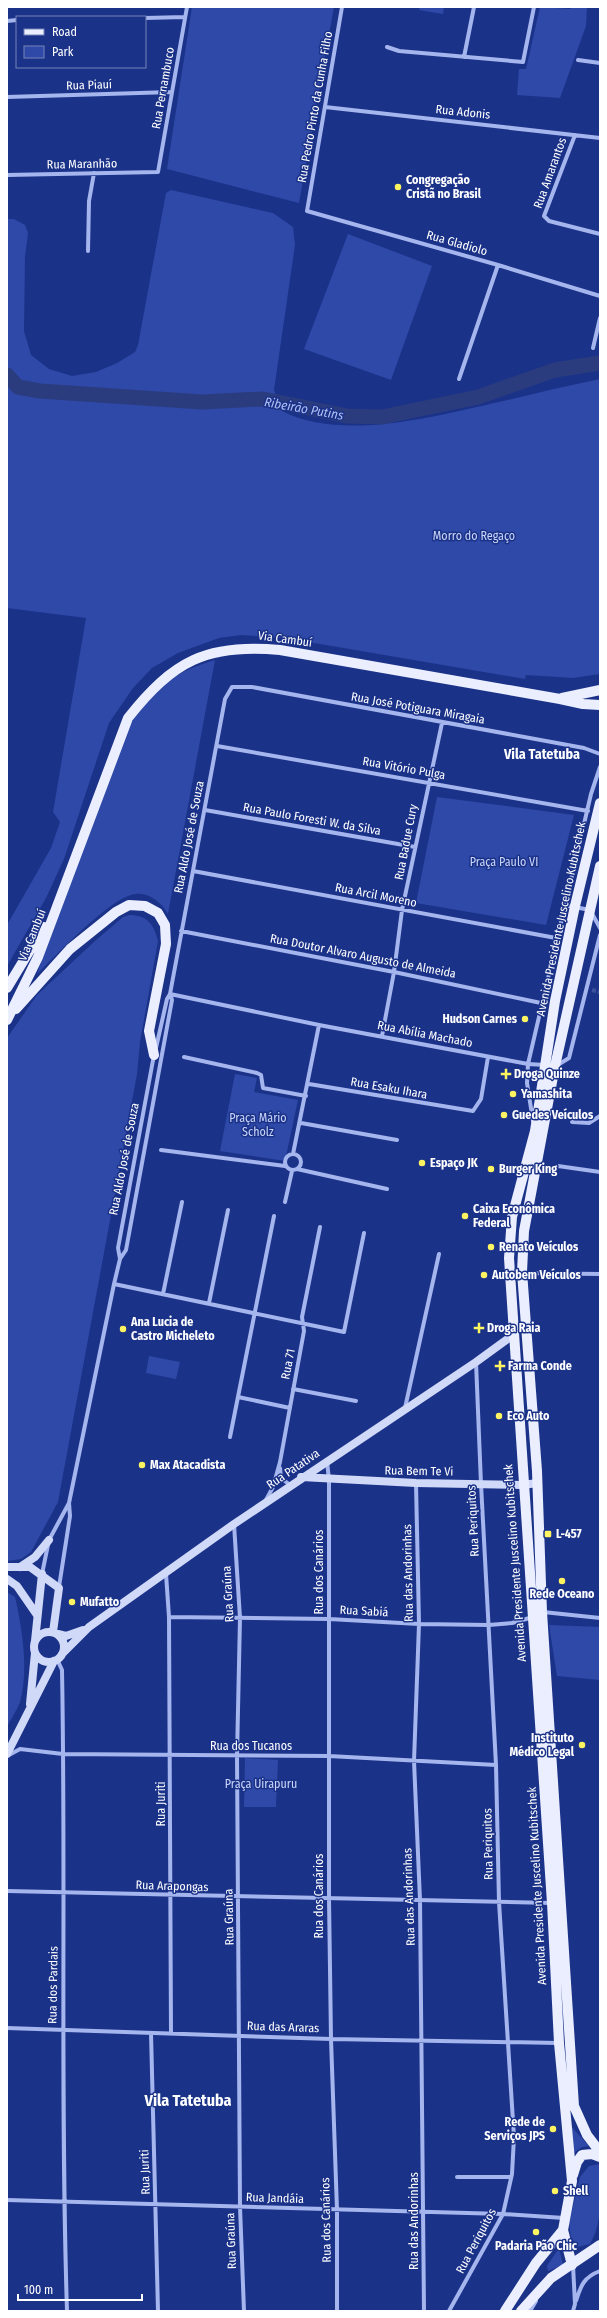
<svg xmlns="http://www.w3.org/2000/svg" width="607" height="2318" font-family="'Fira Sans Condensed',sans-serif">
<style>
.green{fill:#2e49a7}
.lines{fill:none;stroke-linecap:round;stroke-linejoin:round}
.river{stroke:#2b3c7e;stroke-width:15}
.street-tunnel{stroke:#3d519b;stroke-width:4;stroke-dasharray:4 2;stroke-linecap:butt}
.street{stroke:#a5b5ed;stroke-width:4}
.secondary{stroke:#d1d9f9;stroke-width:8}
.primary{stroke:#eaeeff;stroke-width:10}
.poi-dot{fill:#fef561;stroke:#1b3289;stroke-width:1.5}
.labels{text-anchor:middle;stroke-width:3;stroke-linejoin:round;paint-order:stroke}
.street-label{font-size:12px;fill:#fff;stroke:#1b3289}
.poi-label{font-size:12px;font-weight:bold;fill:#fff;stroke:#1b3289;text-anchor:start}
.park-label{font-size:12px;fill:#cad5f9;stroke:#1b3289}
.water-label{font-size:13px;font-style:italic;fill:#b0c0f4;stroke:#1b3289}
.quarter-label{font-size:14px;font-weight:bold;fill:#fff;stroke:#1b3289}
.district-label{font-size:16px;font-weight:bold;fill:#fff;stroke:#1b3289}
</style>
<rect width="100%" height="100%" fill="#1b3289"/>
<path class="green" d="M 192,7 L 334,7 L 299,203 L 167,169 Z
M 420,7 L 444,7 L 443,14 L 419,10 Z
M 540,7 L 570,9 L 571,7 L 587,7 L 586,26 L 560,98 L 517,95 L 519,69 L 526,69 Z
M 171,190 L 273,213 L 293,227 L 295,245 L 274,390 L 282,411 C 342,442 436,416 499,402 C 533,394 566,386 600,379 L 600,674 L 573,678 L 526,675 L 525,679 L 285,638 L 241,635 L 219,638 L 178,653 L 152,668 L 133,688 L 109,723 L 64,859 L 46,898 L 7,966 L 7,925 L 51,848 L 60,822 L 53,812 L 86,618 L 7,608 L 7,219 L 14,219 L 25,225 L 28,233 L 25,257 L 24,331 L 31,355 L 49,369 L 72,376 L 96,372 L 117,363 L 135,352 L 138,345 L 166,193 Z
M 348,234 L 432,266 L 391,380 L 304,349 Z
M 215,660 L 168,914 C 162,903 149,892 136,894 C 111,896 56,956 37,974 L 63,898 L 131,721 C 158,687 173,672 215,660 Z
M 437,797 L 574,815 L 546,925 L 416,903 Z
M 129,915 C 147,915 154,924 158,941 L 140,1042 L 137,1074 L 58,1502 L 31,1552 L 21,1559 L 7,1561 L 7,1038 L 37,995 L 95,941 L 123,917 Z
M 235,1074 L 257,1078 L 254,1092 L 298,1100 L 285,1161 L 220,1151 Z
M 149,1356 L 180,1362 L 176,1379 L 146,1373 Z
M 7,1592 L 15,1597 C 22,1627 29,1671 20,1702 C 17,1710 11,1719 7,1727 Z
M 549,1625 L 600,1627 L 600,1680 L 557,1676 Z
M 245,1758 L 278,1760 L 276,1807 L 244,1807 Z
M 569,2124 L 589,2146 L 582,2147 L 572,2154 Z
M 600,2164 C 600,2192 604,2220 590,2244 L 578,2247 L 571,2237 L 569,2223 L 580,2177 L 589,2166 Z
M 559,2248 L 563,2265 L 548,2271 L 547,2266 Z"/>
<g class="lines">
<path class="river" d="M 7,375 L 18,387 L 40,391 L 202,402 L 263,399 L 347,416 L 382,417 L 478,397 L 555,370 L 600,363"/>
<path class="street-tunnel" d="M 592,990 L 600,992"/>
<path class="street" d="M 342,7 L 307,211 L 498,265 L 600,296
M 145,18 L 185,17
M 7,21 L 17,20
M 387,47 L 399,51 L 523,62 L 534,7
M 464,57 L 474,7
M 578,60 L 600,63
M 7,97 L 172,92
M 325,107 L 600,138
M 575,135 L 544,216 L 549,221 L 600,234
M 7,175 L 158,172 L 187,7
M 88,251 L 89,201 L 94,173
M 593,348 L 600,318
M 459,379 L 498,265
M 217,746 L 588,811
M 205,810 L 415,847
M 193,871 L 556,938
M 564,905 L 590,910 L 600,928
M 181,931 L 394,972 L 541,1003
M 170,994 L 319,1025 L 528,1064 L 545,1065
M 382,1036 L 394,972 L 402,910 L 442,723
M 156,1048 L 167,999 L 170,994 L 225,699 L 232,687 L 252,687 L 584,748 L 600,754
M 184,1057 L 257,1073 L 261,1075 L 263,1088 L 306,1096
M 556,1066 L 569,1058 L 600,935
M 309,1084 L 473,1111 L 481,1099 L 488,1057
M 533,1121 L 527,1083 L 528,1064 L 591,794 L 600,767
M 572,1122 L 589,1123 L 600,1116
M 301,1123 L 397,1140
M 161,1150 L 285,1166
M285 1162a8 8 0 1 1 16 0a8 8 0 1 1-16 0Z
M 293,1154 L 319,1025
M 558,1166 L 600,1172
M 297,1169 L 387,1189
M 285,1202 L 292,1171
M 120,1259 L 118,1248 L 154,1055
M 510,1273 L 600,1274
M 114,1284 L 344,1332 L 364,1233
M 163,1294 L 182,1202
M 209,1303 L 228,1210
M 293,1389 L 356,1401
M 238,1397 L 290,1408
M 405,1408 L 439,1254
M 230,1437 L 274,1216
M 327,1461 L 329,1480 L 329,1899 L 331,2039 L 337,2210 L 337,2311
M 280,1468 L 281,1478 L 290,1485
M 416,1483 L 419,1624 L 414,1761 L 420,1900 L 424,2311
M 266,1500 L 273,1487 L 280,1462 L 304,1331 L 302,1317 L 320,1227
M 69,1503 L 114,1284 L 120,1259 L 126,1250 L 172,1000 L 170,994
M 234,1524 L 240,1618 L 237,1756 L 240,2207 L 244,2311
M 42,1574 L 49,1540 L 69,1503 L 70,1516 L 59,1587
M 166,1574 L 169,1617 L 171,2033
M 543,1612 L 600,1618
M 169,1617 L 329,1619 L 419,1624 L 489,1625 L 512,1623 L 533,1617
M 57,1659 L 62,1670 C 66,1884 60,2097 67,2311
M 9,1755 L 20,1749 L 63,1754 L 329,1756 L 496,1765
M 7,1891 L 551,1903
M 7,2028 L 331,2039 L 558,2043
M 151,2033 L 158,2311
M 457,2177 L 511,2177
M 7,2200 L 503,2214 L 564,2218
M 573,2265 L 575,2304 L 573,2311
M 576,2301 C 581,2285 584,2277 600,2271
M 449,2311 L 503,2214 L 512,2174 L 514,2137 L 499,1902 L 496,1765 L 481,1484 L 476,1362
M 530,2311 L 536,2301"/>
<path class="secondary" d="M 301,1477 L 416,1483 L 523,1485 L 537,1483
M 7,1567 L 30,1567 L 59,1588 L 53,1632
M 20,1567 L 35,1557 L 49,1540
M 7,1579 L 17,1586 L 37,1615
M34 1647a15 15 0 1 1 30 0a15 15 0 1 1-30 0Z
M 58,1634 L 66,1636 L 83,1630
M 35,1641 L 42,1574
M 62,1654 L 89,1627 L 234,1524 L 476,1362 L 513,1335
M 30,1704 L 35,1653
M 7,1754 L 54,1661"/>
<path class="primary" d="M 562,698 L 600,690
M 600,866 L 555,1066 L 524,1231 L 522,1272 L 537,1471 L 542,1612 L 574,2106 L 587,2135 L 600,2152
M 7,988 L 44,927
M 16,1009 L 70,949 L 116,912 L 129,905 L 145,906 L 158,913 L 165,925 L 166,944 L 149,1031 L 154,1055
M 7,1020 L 38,957 L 128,718 C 173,661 207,643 280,650 L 560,699 L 583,704 L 600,705
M 573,2175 L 577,2162 L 582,2155 L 592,2154 L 600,2157
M 563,2230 L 572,2265
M 505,2311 L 536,2263 L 563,2230 L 572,2181 L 559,2043 L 552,1903 L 509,1258 L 512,1217 L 535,1131 L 555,1001 L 575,906 L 600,803
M 521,2311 L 551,2278 L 600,2245"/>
</g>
<g class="poi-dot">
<circle cx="398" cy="187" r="4"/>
<circle cx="525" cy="1019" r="4"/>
<path d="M504 1068h4v4h4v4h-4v4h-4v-4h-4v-4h4z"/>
<circle cx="513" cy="1094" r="4"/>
<circle cx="504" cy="1115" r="4"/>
<circle cx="422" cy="1163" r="4"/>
<circle cx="491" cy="1169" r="4"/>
<circle cx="465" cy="1216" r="4"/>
<circle cx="491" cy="1247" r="4"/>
<circle cx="484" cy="1275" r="4"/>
<path d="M477 1322h4v4h4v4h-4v4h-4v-4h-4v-4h4z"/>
<circle cx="123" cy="1329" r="4"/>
<path d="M498 1360h4v4h4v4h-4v4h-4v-4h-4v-4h4z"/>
<circle cx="499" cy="1416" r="4"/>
<circle cx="142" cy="1465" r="4"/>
<rect x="544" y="1530" width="8" height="8" rx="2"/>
<circle cx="562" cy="1581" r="4"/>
<circle cx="72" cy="1602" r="4"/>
<circle cx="582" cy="1745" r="4"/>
<circle cx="553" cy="2129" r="4"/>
<circle cx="555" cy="2191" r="4"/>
<circle cx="536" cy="2232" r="4"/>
</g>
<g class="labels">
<g class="street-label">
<text transform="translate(89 85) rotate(-2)" y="4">Rua Piauí</text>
<text transform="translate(163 88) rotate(-80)" y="4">Rua Pernambuco</text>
<text transform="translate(315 107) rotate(-80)" y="4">Rua Pedro Pinto da Cunha Filho</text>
<text transform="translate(463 112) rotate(6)" y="4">Rua Adonis</text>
<text transform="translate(82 164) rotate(-1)" y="4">Rua Maranhão</text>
<text transform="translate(550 173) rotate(-70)" y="4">Rua Amarantos</text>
<text transform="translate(457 243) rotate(16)" y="4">Rua Gladiolo</text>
<text transform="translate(285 639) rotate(8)" y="4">Via Cambuí</text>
<text transform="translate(418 708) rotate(10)" y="4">Rua José Potiguara Miragaia</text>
<text transform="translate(404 768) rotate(10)" y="4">Rua Vitório Pulga</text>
<text transform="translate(312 819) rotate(10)" y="4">Rua Paulo Foresti W. da Silva</text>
<text transform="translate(189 837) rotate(-79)" y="4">Rua Aldo José de Souza</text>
<text transform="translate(406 842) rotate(-79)" y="4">Rua Badue Cury</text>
<text transform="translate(376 895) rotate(11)" y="4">Rua Arcil Moreno</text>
<text transform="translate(561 919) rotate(-78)" y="4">Avenida Presidente Juscelino Kubitschek</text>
<text transform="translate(32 935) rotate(-68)" y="4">Via Cambuí</text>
<text transform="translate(363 956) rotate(11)" y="4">Rua Doutor Alvaro Augusto de Almeida</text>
<text transform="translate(425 1034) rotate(11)" y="4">Rua Abília Machado</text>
<text transform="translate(389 1088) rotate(10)" y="4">Rua Esaku Ihara</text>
<text transform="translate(124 1159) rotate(-79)" y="4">Rua Aldo José de Souza</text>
<text transform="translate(288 1364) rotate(-79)" y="4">Rua 71</text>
<text transform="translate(293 1469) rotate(-34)" y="4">Rua Patativa</text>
<text transform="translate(419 1471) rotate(1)" y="4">Rua Bem Te Vi</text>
<text transform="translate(473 1521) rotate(-93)" y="4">Rua Periquitos</text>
<text transform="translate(515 1563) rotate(-94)" y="4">Avenida Presidente Juscelino Kubitschek</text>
<text transform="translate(319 1572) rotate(-90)" y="4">Rua dos Canários</text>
<text transform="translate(408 1573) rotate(-91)" y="4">Rua das Andorinhas</text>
<text transform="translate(228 1594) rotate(-93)" y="4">Rua Graúna</text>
<text transform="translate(364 1611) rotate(3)" y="4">Rua Sabiá</text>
<text x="251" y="1750">Rua dos Tucanos</text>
<text transform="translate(161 1804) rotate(-90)" y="4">Rua Juriti</text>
<text transform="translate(488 1844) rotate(-91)" y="4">Rua Periquitos</text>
<text transform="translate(172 1886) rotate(2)" y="4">Rua Arapongas</text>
<text transform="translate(537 1886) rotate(-93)" y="4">Avenida Presidente Juscelino Kubitschek</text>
<text transform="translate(319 1896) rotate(-90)" y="4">Rua dos Canários</text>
<text transform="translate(409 1897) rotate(-92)" y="4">Rua das Andorinhas</text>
<text transform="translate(229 1917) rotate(-91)" y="4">Rua Graúna</text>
<text transform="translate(53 1985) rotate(-89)" y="4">Rua dos Pardais</text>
<text transform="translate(283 2027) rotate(2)" y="4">Rua das Araras</text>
<text transform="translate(145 2172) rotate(-92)" y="4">Rua Juriti</text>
<text transform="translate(275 2198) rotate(2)" y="4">Rua Jandáia</text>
<text transform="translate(326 2220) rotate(-91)" y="4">Rua dos Canários</text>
<text transform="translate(414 2221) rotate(-90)" y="4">Rua das Andorinhas</text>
<text transform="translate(231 2241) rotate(-92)" y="4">Rua Graúna</text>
<text transform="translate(476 2241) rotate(-62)" y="4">Rua Periquitos</text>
</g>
<g class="poi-label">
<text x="406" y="184">Congregação<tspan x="406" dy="14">Cristã no Brasil</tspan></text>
<text x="517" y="1023" text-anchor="end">Hudson Carnes</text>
<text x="514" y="1078">Droga Quinze</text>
<text x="521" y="1098">Yamashita</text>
<text x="512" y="1119">Guedes Veículos</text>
<text x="430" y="1167">Espaço JK</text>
<text x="499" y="1173">Burger King</text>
<text x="473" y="1213">Caixa Econômica<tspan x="473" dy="14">Federal</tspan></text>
<text x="499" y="1251">Renato Veículos</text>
<text x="492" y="1279">Autobem Veículos</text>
<text x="131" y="1326">Ana Lucia de<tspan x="131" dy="14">Castro Micheleto</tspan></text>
<text x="487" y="1332">Droga Raia</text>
<text x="508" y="1370">Farma Conde</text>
<text x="507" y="1420">Eco Auto</text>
<text x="150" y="1469">Max Atacadista</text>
<text x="556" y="1538">L-457</text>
<text x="562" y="1598" text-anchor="middle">Rede Oceano</text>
<text x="80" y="1606">Mufatto</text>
<text x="574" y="1742" text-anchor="end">Instituto<tspan x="574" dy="14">Médico Legal</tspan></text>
<text x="545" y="2126" text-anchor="end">Rede de<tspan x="545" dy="14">Serviços JPS</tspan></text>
<text x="563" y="2195">Shell</text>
<text x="536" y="2250" text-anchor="middle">Padaria Pão Chic</text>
</g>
<g class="park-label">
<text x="474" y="540">Morro do Regaço</text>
<text x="504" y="866">Praça Paulo VI</text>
<text x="258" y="1122">Praça Mário<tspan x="258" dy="14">Scholz</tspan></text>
<text x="261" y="1788">Praça Uirapuru</text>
</g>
<g class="water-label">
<text transform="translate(304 408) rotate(10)" y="5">Ribeirão Putins</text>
</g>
<g class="quarter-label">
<text x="542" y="759">Vila Tatetuba</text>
</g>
<g class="district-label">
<text x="188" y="2106">Vila Tatetuba</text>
</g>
</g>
<rect width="607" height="2318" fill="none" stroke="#ffffff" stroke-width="16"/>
<rect x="16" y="16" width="130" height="52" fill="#1b3289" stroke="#7684b8"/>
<rect x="24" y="29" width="20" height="6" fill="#eaeeff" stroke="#7684b8"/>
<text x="52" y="36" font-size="12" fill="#ffffff">Road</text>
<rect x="24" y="46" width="20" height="12" fill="#2e49a7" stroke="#7684b8"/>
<text x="52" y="56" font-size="12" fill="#ffffff">Park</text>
<path d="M18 2294v6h124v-6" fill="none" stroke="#ffffff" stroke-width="2"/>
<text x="24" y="2294" font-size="12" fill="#ffffff" stroke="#1b3289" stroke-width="3" paint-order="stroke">100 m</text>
</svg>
